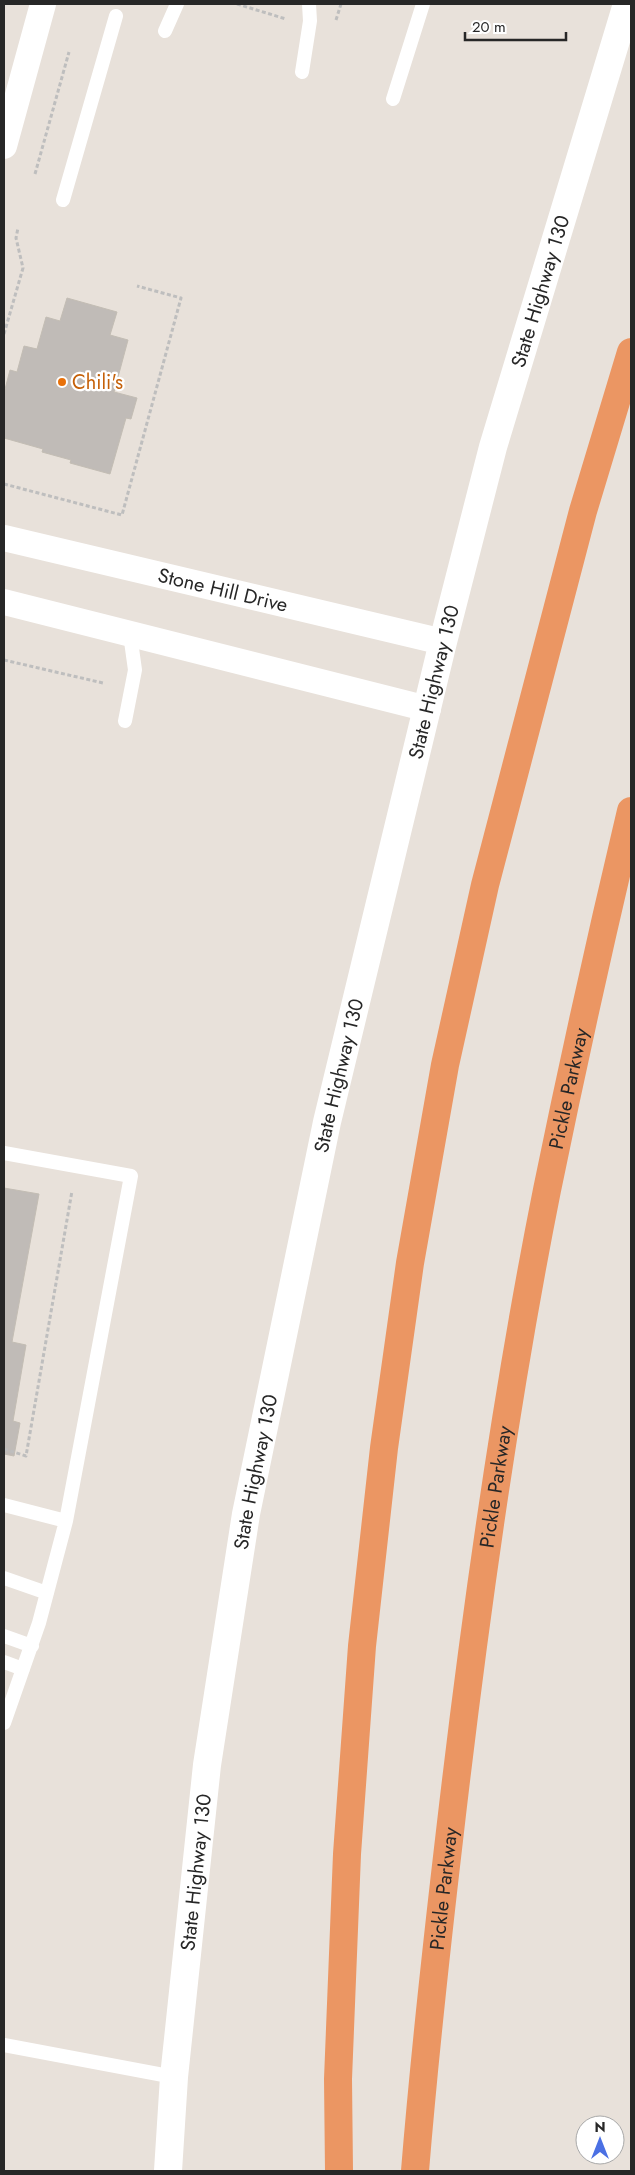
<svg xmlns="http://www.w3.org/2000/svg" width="635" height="2175" font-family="Jost,sans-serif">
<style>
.building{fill:#c0bbb7;stroke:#c3bdb4}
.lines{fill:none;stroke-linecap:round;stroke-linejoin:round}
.path{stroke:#bebebe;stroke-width:3;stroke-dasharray:4 2.5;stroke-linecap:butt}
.lane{stroke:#fff;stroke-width:14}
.street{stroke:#fff;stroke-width:26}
.secondary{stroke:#fff;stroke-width:28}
.highway{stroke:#eb9663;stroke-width:28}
.food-dot{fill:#e8710a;stroke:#fff;stroke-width:2}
.labels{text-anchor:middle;stroke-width:4.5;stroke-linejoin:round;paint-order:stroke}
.street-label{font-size:20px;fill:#272727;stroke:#fff}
.food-label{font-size:20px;fill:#c56008;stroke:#fff;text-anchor:start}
</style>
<rect width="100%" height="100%" fill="#e8e1da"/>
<path class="building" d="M 67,298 L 117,312 L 110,335 L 128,340 L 114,392 L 137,398 L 131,419 L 126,418 L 110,474 L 70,463 L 71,460 L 42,452 L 43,449 L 4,438 L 4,393 L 10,370 L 17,372 L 24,346 L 37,349 L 46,317 L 60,321 Z
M 4,1188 L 39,1194 L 12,1342 L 26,1345 L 13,1421 L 20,1423 L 14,1456 L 4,1454 Z"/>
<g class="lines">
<path class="path" d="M 237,4 L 286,19
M 336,20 L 341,4
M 35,174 L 69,52
M 4,334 L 23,268 L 16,238 L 18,228
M 4,484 L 122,515 L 181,298 L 137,286
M 4,660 L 103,683
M 4,1449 L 26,1456 L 72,1191"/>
<path class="lane" d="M 165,31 L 177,4
M 302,72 L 310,21 L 309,4
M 393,99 L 423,4
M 63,200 L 116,16
M 125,721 L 135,670 L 130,634
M 4,1153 L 131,1176 L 66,1521 L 4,1505
M 4,1578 L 47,1593
M 4,1636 L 32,1646
M 4,1662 L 23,1669
M 4,1723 L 39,1623 L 66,1521
M 4,2045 L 174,2077"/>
<g class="street">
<path d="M 4,146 L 43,4"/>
<path id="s1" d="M 4,538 L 443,642"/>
<path d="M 4,602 L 428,709"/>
</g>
<path class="secondary" id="s2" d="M 168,2171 L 174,2077 L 207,1765 L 246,1514 L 327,1122 L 443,642 L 493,447 L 627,4"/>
<g class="highway">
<path d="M 339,2171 L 338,2079 L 347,1854 L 362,1646 L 384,1448 L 410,1263 L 445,1065 L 485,885 L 583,511 L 631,352"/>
<path id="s3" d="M 415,2171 C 424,2061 436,1951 449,1840 C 474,1623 504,1405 547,1190 C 573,1063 601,937 631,811"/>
</g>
</g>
<circle class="food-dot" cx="62" cy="382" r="5"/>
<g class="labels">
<g class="street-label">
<text dy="7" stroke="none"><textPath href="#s2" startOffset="1920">State Highway 130</textPath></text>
<text dy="7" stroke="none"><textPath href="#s1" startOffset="225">Stone Hill Drive</textPath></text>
<text dy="7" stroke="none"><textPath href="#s2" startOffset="1515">State Highway 130</textPath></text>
<text dy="7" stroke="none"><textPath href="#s2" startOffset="1110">State Highway 130</textPath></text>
<text dy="7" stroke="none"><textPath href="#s3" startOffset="1094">Pickle Parkway</textPath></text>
<text dy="7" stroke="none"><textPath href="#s2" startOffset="705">State Highway 130</textPath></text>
<text dy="7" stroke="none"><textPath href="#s3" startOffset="689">Pickle Parkway</textPath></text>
<text dy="7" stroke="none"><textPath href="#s2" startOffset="300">State Highway 130</textPath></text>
<text dy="7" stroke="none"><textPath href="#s3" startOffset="284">Pickle Parkway</textPath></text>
</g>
<g class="food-label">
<text x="72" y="389">Chili's</text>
</g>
</g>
<rect width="635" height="2175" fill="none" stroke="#272727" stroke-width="10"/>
<g transform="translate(600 2140)"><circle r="24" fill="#ffffff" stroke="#a9a9a9"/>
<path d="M0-4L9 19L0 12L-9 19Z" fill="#4b70e4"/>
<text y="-8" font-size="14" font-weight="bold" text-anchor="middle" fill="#272727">N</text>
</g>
<path d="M465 32v8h101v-8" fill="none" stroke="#272727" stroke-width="2.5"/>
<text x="472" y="32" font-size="15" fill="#272727" stroke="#ffffff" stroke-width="4" paint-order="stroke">20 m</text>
</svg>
